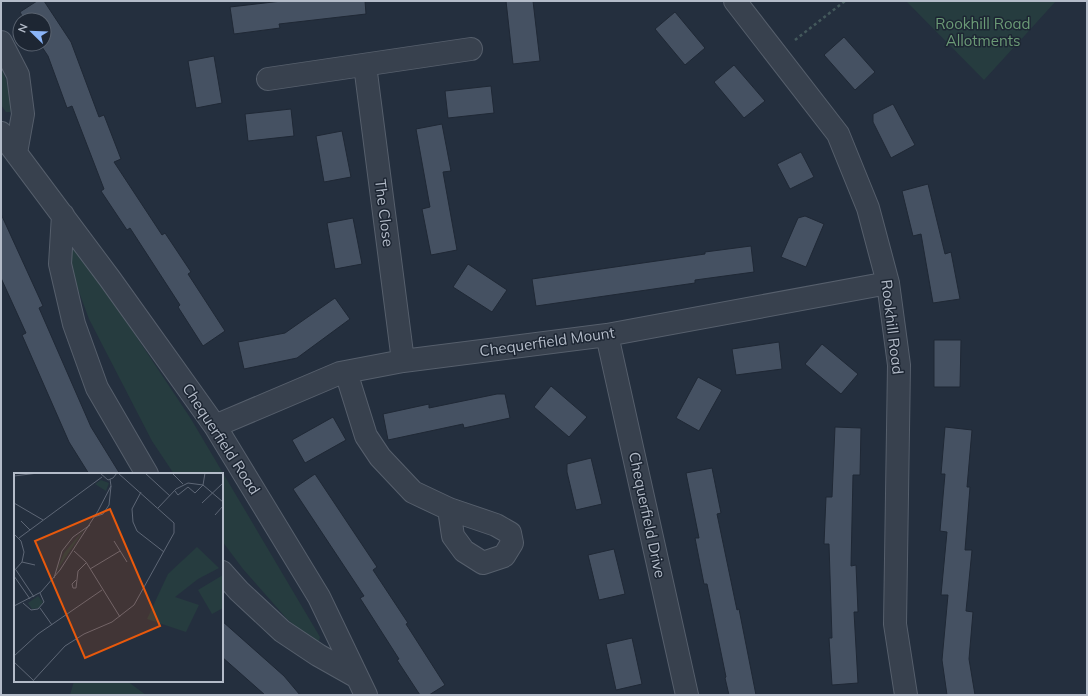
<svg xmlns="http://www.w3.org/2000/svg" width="1088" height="696" font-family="Mulish,sans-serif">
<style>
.green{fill:#263c3f}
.building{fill:#455162;stroke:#1f2835}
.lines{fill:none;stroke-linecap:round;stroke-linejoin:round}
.minor-casing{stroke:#565f6c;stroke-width:24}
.path{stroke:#44595c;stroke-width:2.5;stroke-dasharray:3 3;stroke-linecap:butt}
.minor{stroke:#38414e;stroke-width:22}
.labels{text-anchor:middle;stroke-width:3;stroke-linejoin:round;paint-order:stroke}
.park-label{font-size:15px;fill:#6b9a76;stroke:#1d2633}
.street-label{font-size:15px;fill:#b4bcc9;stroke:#1d2633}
.inset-road{fill:none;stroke:#5e6776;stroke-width:1}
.view{fill:#e8590c;fill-opacity:0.15;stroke:#e8590c;stroke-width:2}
.inset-edge{fill:none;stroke:#b4bcc9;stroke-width:2}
</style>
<rect width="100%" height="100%" fill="#242f3e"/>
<path class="green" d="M 906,1 L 1056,1 L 984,80 Z
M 1,68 L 5,77 L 14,107 L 10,112 L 6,112 L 1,105 Z
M 71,238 L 191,419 L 320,637 L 319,641 L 315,641 L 310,638 L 287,619 L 243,569 L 222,541 L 222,474 L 174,474 L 152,441 L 89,319 L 69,265 Z
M 74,681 L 127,681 L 146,695 L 70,695 Z"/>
<path class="building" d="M 37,1 L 44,1 L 71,42 L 99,117 L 104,115 L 121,159 L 114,162 L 162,235 L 165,233 L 191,272 L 188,274 L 225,331 L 203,346 L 178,307 L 180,305 L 130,228 L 127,230 L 101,191 L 104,189 L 72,106 L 67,108 L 48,56 L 40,44 L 44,44 L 44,20 L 24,20 L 20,12 Z
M 282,1 L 365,1 L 366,14 L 279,24 L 280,28 L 234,34 L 230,7 Z
M 506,1 L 533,1 L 540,61 L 513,64 Z
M 675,12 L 705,48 L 685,65 L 655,29 Z
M 844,37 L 875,72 L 855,90 L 824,55 Z
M 214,56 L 222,103 L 196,108 L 188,61 Z
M 734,65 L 765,101 L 744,118 L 714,82 Z
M 491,86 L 494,113 L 448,118 L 445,91 Z
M 893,104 L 915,145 L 891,158 L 873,122 L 873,114 Z
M 291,109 L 294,136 L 248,141 L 245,114 Z
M 442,124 L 451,171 L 443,172 L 457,250 L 431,255 L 422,209 L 430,207 L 416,129 Z
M 342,131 L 351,177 L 324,182 L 316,136 Z
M 801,152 L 814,177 L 790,189 L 777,164 Z
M 928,184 L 945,254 L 951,252 L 960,299 L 933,303 L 921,234 L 913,236 L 902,191 Z
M 1,214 L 43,306 L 39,308 L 91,427 L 120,474 L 89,474 L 69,442 L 22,335 L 26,333 L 1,278 Z
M 805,216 L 824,224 L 806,267 L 781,257 L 798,218 Z
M 353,218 L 362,264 L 335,269 L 327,223 Z
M 751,246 L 754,272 L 695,280 L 695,283 L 536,306 L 532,279 L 705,254 L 705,252 Z
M 468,264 L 507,290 L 492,312 L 453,287 Z
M 335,298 L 350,319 L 297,358 L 244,369 L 238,342 L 285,333 Z
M 934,340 L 961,340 L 960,387 L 934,387 Z
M 779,342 L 782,369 L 736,375 L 732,349 Z
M 822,344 L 858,374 L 841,394 L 805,364 Z
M 698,377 L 722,390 L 699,431 L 676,418 Z
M 551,386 L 587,417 L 569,437 L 534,407 Z
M 497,394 L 505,394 L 510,418 L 464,428 L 463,424 L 388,440 L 383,414 L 429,404 L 429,408 Z
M 333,417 L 346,440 L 305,463 L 292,440 Z
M 835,427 L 861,428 L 860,475 L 853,475 L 851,566 L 856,565 L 858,612 L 854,612 L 858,683 L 832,685 L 829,638 L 832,638 L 829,544 L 824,544 L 826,497 L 832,497 Z
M 945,427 L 972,430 L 967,487 L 970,487 L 965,550 L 972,550 L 966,611 L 973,612 L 969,659 L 975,695 L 947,695 L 942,660 L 948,595 L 941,595 L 947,532 L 940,531 L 945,474 L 941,474 Z
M 591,458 L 602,504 L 576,510 L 567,472 L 567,464 Z
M 712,468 L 721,513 L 717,514 L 737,610 L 739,609 L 756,695 L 729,695 L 725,678 L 726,677 L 707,584 L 704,584 L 695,538 L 699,538 L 686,473 Z
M 315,474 L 377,567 L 373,570 L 408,623 L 406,624 L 445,685 L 429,695 L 420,695 L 397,660 L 399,659 L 360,598 L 364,596 L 293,489 Z
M 614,549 L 625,594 L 599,600 L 588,555 Z
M 222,621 L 284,676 L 300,695 L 265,695 L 222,657 Z
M 632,638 L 642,684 L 616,690 L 606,644 Z"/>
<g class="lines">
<g class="minor-casing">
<path id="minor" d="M 735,1 L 838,134 L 868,208 L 888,283 L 899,365 L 895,624 L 906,695
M 1,42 L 18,75 L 23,114 L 16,153
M 365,65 L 403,361
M 268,79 L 471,49
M 1,133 L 110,279 L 215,426 L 319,597 L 366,695
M 63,215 L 60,264 L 74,324 L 97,388 L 147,474
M 607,335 L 687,695
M 346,372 L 366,436 L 380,457 L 413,492 L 449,509 L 496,525 L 510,533 L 512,543 L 504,556 L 483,563 L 464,551 L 453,536 L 449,509
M 215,426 L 340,373 L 403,361 L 607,335 L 888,283
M 222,572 L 239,591 L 282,631 L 318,655 L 357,677"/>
</g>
<path class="path" d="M 795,40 L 845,1"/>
<use href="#minor" class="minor"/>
</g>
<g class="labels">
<g class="park-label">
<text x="983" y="29">Rookhill Road<tspan x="983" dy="17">Allotments</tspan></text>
</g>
<g class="street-label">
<text transform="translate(384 213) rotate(83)" y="5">The Close</text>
<text transform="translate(892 327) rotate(83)" y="5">Rookhill Road</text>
<text transform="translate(547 342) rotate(-8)" y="5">Chequerfield Mount</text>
<text transform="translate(221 439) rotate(57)" y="5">Chequerfield Road</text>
<text transform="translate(647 515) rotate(78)" y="5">Chequerfield Drive</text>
</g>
</g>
<g transform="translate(14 473)">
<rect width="209" height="209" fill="#242f3e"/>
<path d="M 87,7 L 95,10 L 92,18 L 81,11 ZM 71,55 L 42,99 L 50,80 ZM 183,74 L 205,95 L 184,106 L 161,124 L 185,132 L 172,159 L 133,146 L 154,101 ZM 209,102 L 209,135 L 198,141 L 184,117 ZM 24,123 L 29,129 L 25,135 L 18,136 L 14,130 Z" fill="#263c3f"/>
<path class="inset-road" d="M 86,0 L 94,7 L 99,5 L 103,0M 131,0 L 156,23M 158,0 L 169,11M 0,3 L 24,0M 161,18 L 164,22 L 174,14 L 181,20 L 189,12 L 191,0M 127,19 L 118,36 L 119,49 L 123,58 L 150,79M 0,30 L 29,47M 188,30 L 209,10M 144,35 L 162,16 L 174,10 L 189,12 L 209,29M 201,42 L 209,33M 80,44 L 89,41 L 95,32 L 97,13M 7,48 L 16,57M 0,61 L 7,68 L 10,79 L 8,89 L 0,98M 5,65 L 88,4M 100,68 L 113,89M 60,78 L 72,89 L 106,144M 8,89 L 21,92M 76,96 L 106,78M 2,97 L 20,124M 0,103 L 16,126M 40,105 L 48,78 L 59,64 L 76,52M 62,107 L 58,111 L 59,115 L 62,115 L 64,98 L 72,90M 9,130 L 17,137 L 24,136 L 30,129 L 26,120M 0,133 L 27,119 L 46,97 L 84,38 L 97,13 L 96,6M 26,135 L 38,152M 0,183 L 24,161 L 88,117M 0,189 L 19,207M 18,209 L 51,173 L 70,161 L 98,149 L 120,132 L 160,60 L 160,50 L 104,0"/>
<path class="view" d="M 96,36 L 146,153 L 71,185 L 21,68 Z"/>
<rect width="209" height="209" class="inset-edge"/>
</g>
<rect width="1088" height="696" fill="none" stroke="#b4bcc9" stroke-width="4"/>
<g transform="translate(32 32) rotate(293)"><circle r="19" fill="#1d2633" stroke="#59626f"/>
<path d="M0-3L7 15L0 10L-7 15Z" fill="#8ab4f8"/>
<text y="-6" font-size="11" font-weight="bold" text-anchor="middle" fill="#b4bcc9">N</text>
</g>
</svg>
